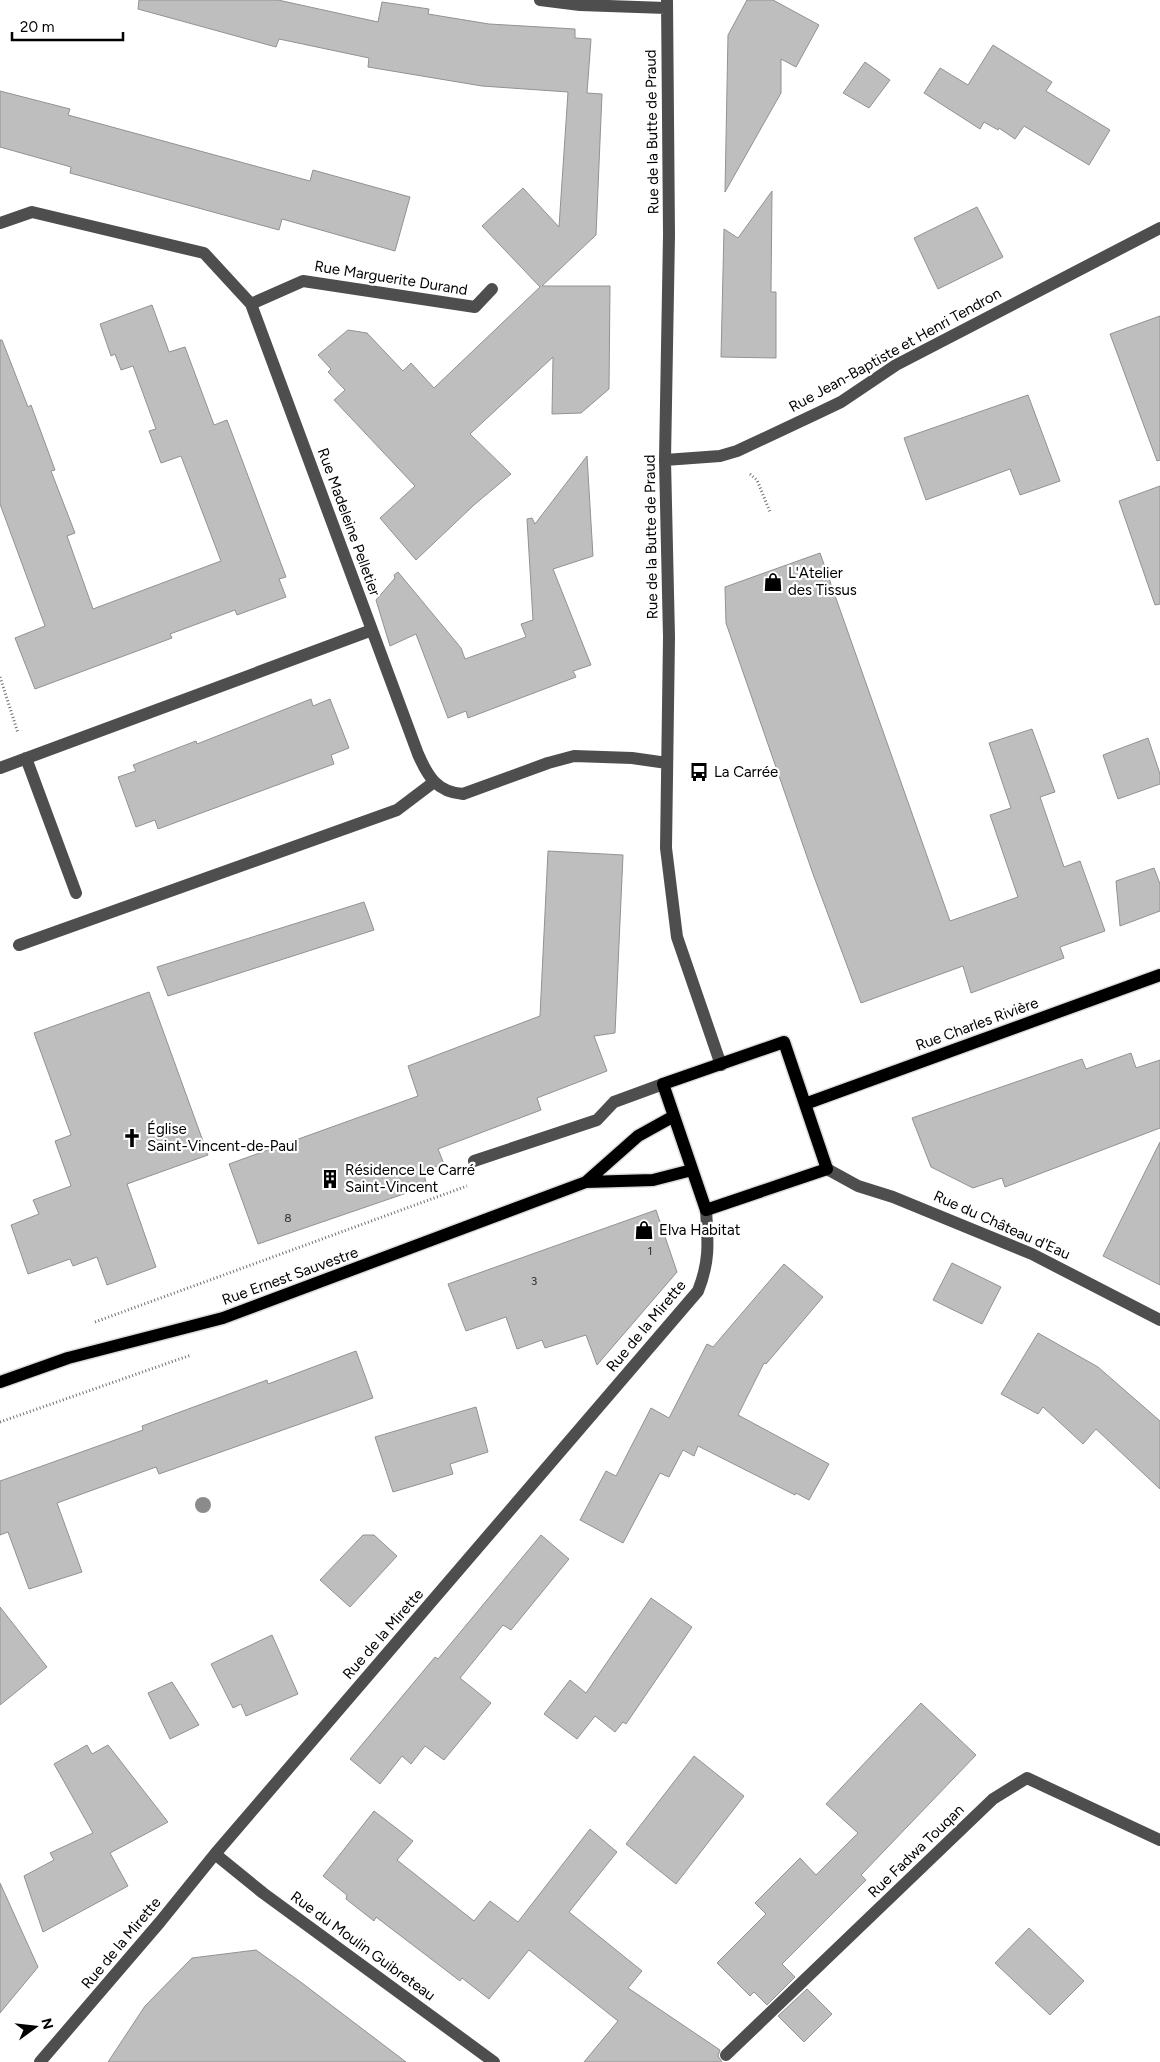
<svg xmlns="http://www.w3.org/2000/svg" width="1160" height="2062" font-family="Figtree,sans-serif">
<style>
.building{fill:#bebebe;stroke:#929292}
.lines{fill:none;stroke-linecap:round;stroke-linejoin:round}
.major-casing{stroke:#dbdbdb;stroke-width:15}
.path{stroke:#707070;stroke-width:3;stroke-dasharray:1 2.5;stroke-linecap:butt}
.minor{stroke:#4e4e4e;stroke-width:12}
.major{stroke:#000;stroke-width:12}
.tree{fill:#8b8b8b}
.labels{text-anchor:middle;stroke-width:4.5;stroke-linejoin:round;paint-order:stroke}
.number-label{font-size:12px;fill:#303030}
.street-label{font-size:15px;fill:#000;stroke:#fff}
.poi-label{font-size:15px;fill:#000;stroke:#fff;text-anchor:start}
</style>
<rect width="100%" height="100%" fill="#fff"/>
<path class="building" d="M 139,0 L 278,0 L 378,22 L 382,2 L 429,9 L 428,14 L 489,24 L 575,29 L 575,38 L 591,39 L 587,93 L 602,94 L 596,235 L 542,286 L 610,286 L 609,389 L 581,413 L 552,414 L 553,357 L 470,434 L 511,474 L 474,505 L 416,560 L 380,518 L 415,486 L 334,400 L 345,390 L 328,372 L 331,369 L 318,355 L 348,330 L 367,333 L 403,371 L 411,363 L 434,388 L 540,287 L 482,226 L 523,188 L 559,227 L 568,92 L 482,86 L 368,67 L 369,58 L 279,39 L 276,47 L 138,9 Z
M 747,0 L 773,0 L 819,25 L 796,67 L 781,59 L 781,93 L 725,192 L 728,35 Z
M 993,45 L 1052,82 L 1046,91 L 1110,130 L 1089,165 L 1024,126 L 1015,139 L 999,128 L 998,130 L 984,122 L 980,129 L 924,93 L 940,68 L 968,85 Z
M 865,62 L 890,80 L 869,108 L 843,93 Z
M 0,91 L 70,109 L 68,115 L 310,181 L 313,170 L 410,197 L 395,251 L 282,219 L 279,230 L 70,173 L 71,167 L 0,147 Z
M 772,191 L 771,292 L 776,292 L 776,358 L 721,357 L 724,229 L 738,238 Z
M 977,207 L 1003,257 L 938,289 L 914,238 Z
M 152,305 L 169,352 L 185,347 L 214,425 L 227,420 L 286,577 L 279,579 L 286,597 L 237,615 L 235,610 L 170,634 L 172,638 L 35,689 L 15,638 L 45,626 L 0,504 L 0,340 L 2,340 L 28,407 L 31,405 L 55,470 L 51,471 L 75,533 L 67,536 L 93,609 L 221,561 L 181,456 L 161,463 L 149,431 L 156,429 L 133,366 L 121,370 L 115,354 L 111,356 L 100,324 Z
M 1160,316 L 1160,460 L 1157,461 L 1110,334 Z
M 1028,395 L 1060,481 L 1020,495 L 1010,469 L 926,500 L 904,438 Z
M 587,456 L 593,556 L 553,569 L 591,665 L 573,671 L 576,677 L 468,718 L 466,711 L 448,718 L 416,634 L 390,646 L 376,600 L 395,578 L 394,575 L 398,572 L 461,648 L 465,659 L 526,637 L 521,624 L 533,620 L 527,519 L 532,518 L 535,524 Z
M 1160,486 L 1160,604 L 1155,605 L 1119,501 Z
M 820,553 L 950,921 L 1018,897 L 990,815 L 1011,808 L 989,743 L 1032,729 L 1055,792 L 1040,797 L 1064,867 L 1080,861 L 1105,931 L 1060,947 L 1064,958 L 971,993 L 963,966 L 861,1003 L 813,874 L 726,623 L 725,587 Z
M 311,699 L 313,706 L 330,699 L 349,748 L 331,755 L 334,764 L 158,829 L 155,820 L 136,827 L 118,777 L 136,771 L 133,765 L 196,741 L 197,744 Z
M 1148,738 L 1160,774 L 1160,784 L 1118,799 L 1103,755 Z
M 548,851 L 623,855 L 615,1033 L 594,1036 L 607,1071 L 537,1098 L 541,1110 L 438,1149 L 444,1164 L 423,1171 L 427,1186 L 258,1244 L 229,1164 L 418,1096 L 408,1066 L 540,1016 Z
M 1154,868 L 1160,884 L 1160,911 L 1120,926 L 1116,881 Z
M 364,902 L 374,930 L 168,996 L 157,967 Z
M 149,992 L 208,1155 L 127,1184 L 156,1267 L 107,1285 L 97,1257 L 73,1266 L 70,1259 L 28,1274 L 11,1225 L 39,1214 L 33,1200 L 71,1186 L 55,1141 L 71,1135 L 34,1033 Z
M 1131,1053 L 1136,1068 L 1160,1060 L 1160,1128 L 1005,1187 L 1002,1178 L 973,1188 L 931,1167 L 912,1118 L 1082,1059 L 1086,1069 Z
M 1160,1142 L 1160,1285 L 1103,1256 Z
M 656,1210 L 677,1272 L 597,1365 L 586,1335 L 545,1348 L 542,1340 L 517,1349 L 506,1317 L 466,1331 L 448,1284 Z
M 952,1263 L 1001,1287 L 982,1324 L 933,1300 Z
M 784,1264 L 823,1297 L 766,1364 L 764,1363 L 738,1415 L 829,1464 L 809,1500 L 796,1493 L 795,1495 L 698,1446 L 694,1456 L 683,1450 L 669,1477 L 660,1473 L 623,1543 L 580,1520 L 606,1471 L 616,1476 L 651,1408 L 669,1418 L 707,1344 L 713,1347 Z
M 1038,1333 L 1098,1367 L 1160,1421 L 1160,1489 L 1096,1429 L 1083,1444 L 1043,1407 L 1038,1414 L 1001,1394 Z
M 356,1351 L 373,1398 L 159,1474 L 156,1467 L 57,1503 L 82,1572 L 29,1589 L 8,1532 L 0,1535 L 0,1481 L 143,1430 L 142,1426 L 267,1380 L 268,1384 Z
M 476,1407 L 488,1452 L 450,1464 L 453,1474 L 393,1492 L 375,1437 Z
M 363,1535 L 374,1535 L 397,1556 L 350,1607 L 320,1580 Z
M 541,1535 L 569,1559 L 511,1630 L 503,1625 L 460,1678 L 491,1703 L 444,1760 L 425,1746 L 411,1764 L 402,1756 L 380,1784 L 350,1759 L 435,1657 L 438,1659 Z
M 651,1598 L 692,1627 L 626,1724 L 623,1722 L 615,1732 L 595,1716 L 577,1739 L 544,1714 L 570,1680 L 586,1693 Z
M 0,1607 L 47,1667 L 0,1705 Z
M 272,1635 L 298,1694 L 246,1716 L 241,1704 L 233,1708 L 211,1664 Z
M 172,1682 L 199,1725 L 170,1739 L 148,1693 Z
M 921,1703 L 976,1755 L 861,1875 L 866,1880 L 782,1964 L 795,1977 L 767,2005 L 754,1992 L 750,1996 L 717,1963 L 766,1914 L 755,1903 L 800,1858 L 816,1875 L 858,1833 L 826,1804 Z
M 87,1745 L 92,1754 L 108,1745 L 168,1822 L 110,1853 L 128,1886 L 43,1932 L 24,1876 L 54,1860 L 50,1853 L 93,1833 L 54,1764 Z
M 694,1756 L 744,1796 L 676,1884 L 626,1844 Z
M 374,1811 L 413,1841 L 397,1860 L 474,1921 L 490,1901 L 518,1922 L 590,1829 L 617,1852 L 569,1912 L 642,1971 L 628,1988 L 720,2050 L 718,2056 L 722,2062 L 584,2062 L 618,2021 L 529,1950 L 489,1999 L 462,1978 L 460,1981 L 376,1917 L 374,1921 L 346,1899 L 347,1895 L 323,1876 Z
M 0,1883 L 38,1967 L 0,2013 Z
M 1029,1928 L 1084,1981 L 1050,2015 L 995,1963 Z
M 256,1950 L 302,1983 L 406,2062 L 108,2062 L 145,2006 L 192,1958 Z
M 807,1989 L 832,2014 L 804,2042 L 778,2016 Z"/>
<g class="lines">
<g class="major-casing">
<path id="major" d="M 784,1042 L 827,1169 L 706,1210 L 663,1084 Z
M 805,1104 L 1160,975
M 586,1182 L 638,1136 L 674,1116
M 0,1382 L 68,1358 L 223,1318 L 586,1182 L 653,1180 L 692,1170"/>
</g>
<path class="path" d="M 750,474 L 757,480 L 770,512
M 0,677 L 18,733
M 95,1322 L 467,1186
M 0,1422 L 191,1355"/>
<path class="minor" d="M 540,0 L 580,5 L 666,8
M 667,0 L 669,235 L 665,460 L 669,637 L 666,848 L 677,937 L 721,1065
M 0,223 L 32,212 L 204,253 L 251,304 L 418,754 C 428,777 437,792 463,794 L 548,763 L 574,756 L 632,758 L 667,763
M 251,304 L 303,281 L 475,307 L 492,289
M 665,460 L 720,456 L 737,451 L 818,413 L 841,402 L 896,365 L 1160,228
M 26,758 L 76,893
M 0,768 L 372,630
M 19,945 L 397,810 L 434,782
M 474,1161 L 597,1120 L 614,1102 L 663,1084
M 827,1169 L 858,1186 L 893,1197 L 1032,1254 L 1160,1320
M 215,1854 L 263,1893 L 494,2062
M 726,2055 L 993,1799 L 1027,1778 L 1160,1840
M 40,2062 L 160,1922 L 215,1854 L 698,1291 C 710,1261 708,1242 706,1210"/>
<use href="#major" class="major"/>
</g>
<circle class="tree" cx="203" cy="1505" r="8"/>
<defs>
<g id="shop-bare" transform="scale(1.5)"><path d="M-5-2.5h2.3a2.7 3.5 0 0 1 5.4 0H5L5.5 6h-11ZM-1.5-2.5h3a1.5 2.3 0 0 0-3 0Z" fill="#000" stroke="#fff" stroke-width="2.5" paint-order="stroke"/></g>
<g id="bus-bare" transform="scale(1.5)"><path d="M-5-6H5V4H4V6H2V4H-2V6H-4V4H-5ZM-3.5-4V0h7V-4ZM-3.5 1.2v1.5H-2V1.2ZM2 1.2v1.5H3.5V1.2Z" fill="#000" stroke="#fff" stroke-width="2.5" paint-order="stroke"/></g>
<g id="church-bare" transform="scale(1.5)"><path d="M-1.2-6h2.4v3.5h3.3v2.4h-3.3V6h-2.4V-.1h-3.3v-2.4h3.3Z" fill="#000" stroke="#fff" stroke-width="2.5" paint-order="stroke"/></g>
<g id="building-bare" transform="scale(1.5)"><path d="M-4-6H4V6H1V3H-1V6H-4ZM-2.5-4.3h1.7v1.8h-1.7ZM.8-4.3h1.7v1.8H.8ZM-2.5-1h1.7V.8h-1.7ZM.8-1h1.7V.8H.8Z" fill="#000" stroke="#fff" stroke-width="2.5" paint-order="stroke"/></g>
</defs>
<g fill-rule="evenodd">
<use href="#shop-bare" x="773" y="582"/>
<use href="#bus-bare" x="699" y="772"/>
<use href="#church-bare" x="132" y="1138"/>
<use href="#building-bare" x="330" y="1179"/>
<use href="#shop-bare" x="644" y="1230"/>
</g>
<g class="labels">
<g class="number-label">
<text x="288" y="1222">8</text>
<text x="650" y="1255">1</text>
<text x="534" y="1285">3</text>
</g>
<g class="street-label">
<text transform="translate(652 132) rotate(-91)" y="5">Rue de la Butte de Praud</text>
<text transform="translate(391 278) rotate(9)" y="5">Rue Marguerite Durand</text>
<text transform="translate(895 350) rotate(-29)" y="5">Rue Jean-Baptiste et Henri Tendron</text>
<text transform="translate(349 522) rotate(70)" y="5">Rue Madeleine Pelletier</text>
<text transform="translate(651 537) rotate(-91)" y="5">Rue de la Butte de Praud</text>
<text transform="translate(977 1024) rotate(-20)" y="5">Rue Charles Rivière</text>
<text transform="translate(1002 1225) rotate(24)" y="5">Rue du Château d'Eau</text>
<text transform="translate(290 1276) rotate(-20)" y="5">Rue Ernest Sauvestre</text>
<text transform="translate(646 1326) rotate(-50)" y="5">Rue de la Mirette</text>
<text transform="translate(383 1634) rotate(-49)" y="5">Rue de la Mirette</text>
<text transform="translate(916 1851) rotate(-44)" y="5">Rue Fadwa Touqan</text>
<text transform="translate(121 1943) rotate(-50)" y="5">Rue de la Mirette</text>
<text transform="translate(363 1946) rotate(36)" y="5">Rue du Moulin Guibreteau</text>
</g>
<g class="poi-label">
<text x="788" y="578">L'Atelier<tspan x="788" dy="17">des Tissus</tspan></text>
<text x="714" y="777">La Carrée</text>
<text x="147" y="1134">Église<tspan x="147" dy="17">Saint-Vincent-de-Paul</tspan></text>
<text x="345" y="1175">Résidence Le Carré<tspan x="345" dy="17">Saint-Vincent</tspan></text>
<text x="659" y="1235">Elva Habitat</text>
</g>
</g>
<g transform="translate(35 2027) rotate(75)" stroke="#ffffff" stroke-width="4" paint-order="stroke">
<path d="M0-4L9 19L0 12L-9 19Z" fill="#000000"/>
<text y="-8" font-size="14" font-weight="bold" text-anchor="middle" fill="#000000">N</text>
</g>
<path d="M12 32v8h111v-8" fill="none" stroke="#000000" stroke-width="2.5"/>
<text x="20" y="32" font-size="15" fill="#000000" stroke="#ffffff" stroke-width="4" paint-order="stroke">20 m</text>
</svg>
